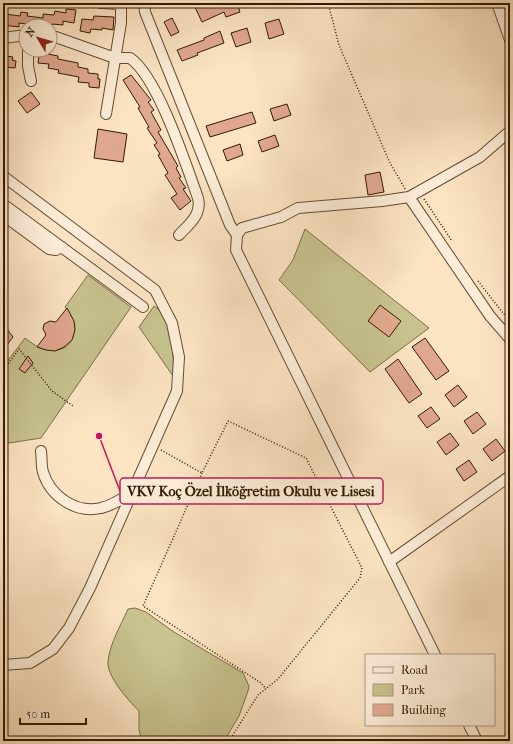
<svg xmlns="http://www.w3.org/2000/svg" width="513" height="744" font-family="'IM FELL French Canon',serif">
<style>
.green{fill:#c7c28e;stroke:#7d6e47}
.building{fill:#e1a890;stroke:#331900}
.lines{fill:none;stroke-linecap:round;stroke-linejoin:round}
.minor-casing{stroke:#654c31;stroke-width:12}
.path{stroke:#331900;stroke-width:1.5;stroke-dasharray:1 2;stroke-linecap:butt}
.minor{stroke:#fdedd8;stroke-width:10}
.leader{fill:none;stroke:#c2185b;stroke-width:1.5}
.callout-dot{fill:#c2185b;stroke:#fdedd8;stroke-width:1.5}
.callout{fill:#fdedd8;stroke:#c2185b;stroke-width:1.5}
.callout-label{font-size:14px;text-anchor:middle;font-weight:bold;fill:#331900}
</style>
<rect width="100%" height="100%" fill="#fce4c3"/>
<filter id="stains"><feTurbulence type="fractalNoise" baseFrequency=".005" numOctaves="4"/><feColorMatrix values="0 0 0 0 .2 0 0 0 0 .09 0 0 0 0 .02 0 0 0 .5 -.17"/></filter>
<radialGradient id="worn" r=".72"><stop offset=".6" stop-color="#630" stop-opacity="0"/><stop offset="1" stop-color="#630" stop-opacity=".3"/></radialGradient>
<path class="green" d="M 305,229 L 429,328 L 370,372 L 279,280 L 293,260 Z
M 88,275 L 131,307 L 41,438 L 3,444 L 3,367 L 25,338 C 32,343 39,349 48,350 C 76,354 81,325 65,307 Z
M 154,306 C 171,315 175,359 173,376 L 139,327 Z
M 135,608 L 146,612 L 174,632 L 243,673 L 249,686 L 248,691 L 239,716 L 224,741 L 142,741 L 139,730 L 139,711 C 129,701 106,676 108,661 C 110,643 121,625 128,609 Z"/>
<path class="building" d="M 193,3 L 237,3 L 240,12 L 226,17 L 224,12 L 202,22 Z
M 66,9 L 76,10 L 74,23 L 63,21 L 63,25 L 52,24 L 52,26 L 42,26 L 19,23 L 19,27 L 3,25 L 3,17 L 5,17 L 5,14 L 20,16 L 21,12 L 28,13 L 27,16 L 43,18 L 43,14 L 54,15 L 55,11 L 66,13 Z
M 94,16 L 114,17 L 113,30 L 102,28 L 102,30 L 91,29 L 90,33 L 80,31 L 82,19 L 93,20 Z
M 172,18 L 179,32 L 171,36 L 164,22 Z
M 279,19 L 284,34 L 269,39 L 265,23 Z
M 247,28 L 251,42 L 236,47 L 231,33 Z
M 220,31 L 224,43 L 197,53 L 198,55 L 182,61 L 177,50 L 204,40 L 204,38 Z
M 40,50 L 48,51 L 48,54 L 58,56 L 58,59 L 78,63 L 78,67 L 88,69 L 88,73 L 98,74 L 98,79 L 100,79 L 99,88 L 89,87 L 89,83 L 78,82 L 79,77 L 58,73 L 59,70 L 48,68 L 49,64 L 38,63 Z
M 6,56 L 13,57 L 12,60 L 16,61 L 15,68 L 4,67 Z
M 131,75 L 151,100 L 148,102 L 154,110 L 151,112 L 161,130 L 158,132 L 178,166 L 176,168 L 181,177 L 179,178 L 186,188 L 183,189 L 191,201 L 180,210 L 171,198 L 177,194 L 165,175 L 168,173 L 158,155 L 160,154 L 154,145 L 157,143 L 147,128 L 149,127 L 138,108 L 140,107 L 123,80 Z
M 31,92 L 40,104 L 27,113 L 18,101 Z
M 287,104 L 291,115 L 274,121 L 270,109 Z
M 252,112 L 256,123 L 210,137 L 206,126 Z
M 98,129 L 127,134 L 123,162 L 94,158 Z
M 275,135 L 279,146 L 262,152 L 258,141 Z
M 240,144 L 243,155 L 227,161 L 223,150 Z
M 380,172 L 384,192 L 368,195 L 365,175 Z
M 380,305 L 401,321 L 389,337 L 368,321 Z
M 67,308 L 74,321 L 75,330 L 72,340 L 64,347 L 55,351 L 46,350 L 37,347 L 46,335 L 43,329 L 44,324 L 50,321 L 56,322 Z
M 3,324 L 13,337 L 3,350 Z
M 425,338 L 449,371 L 436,380 L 412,347 Z
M 28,356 L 33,363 L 25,373 L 19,369 Z
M 398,359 L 422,394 L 409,403 L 385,369 Z
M 458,385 L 467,397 L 454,407 L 445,395 Z
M 431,407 L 440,419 L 427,428 L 418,416 Z
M 477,412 L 486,424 L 473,434 L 464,421 Z
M 450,433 L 459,445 L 446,455 L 437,442 Z
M 496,439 L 505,451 L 492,461 L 483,449 Z
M 469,460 L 477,472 L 464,481 L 456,469 Z"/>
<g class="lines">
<g class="minor-casing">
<path id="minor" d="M 101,3 L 121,4
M 144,3 L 145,12 L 230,225 L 237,235 L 236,250 L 435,655
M 497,3 L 510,40
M 50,35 L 115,58 L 130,58 C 158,77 186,165 198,198 C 202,215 189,224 179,235
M 3,38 L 26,35
M 28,50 L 28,66 L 31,81
M 106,114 L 121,23 L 121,3
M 3,176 L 155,290 L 172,323 L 179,357 L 177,391 L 90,588 L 69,628 L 53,649 L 30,663 L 3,665
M 409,197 L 490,316 L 510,339
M 3,204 L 143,307
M 3,215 L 49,249 L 56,250 L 62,247
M 237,235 L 242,228 L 281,217 L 298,208 L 382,201 L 409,197 L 480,157 L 510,131
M 41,451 C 42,457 41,466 43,472 C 50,496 76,514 101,508 C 111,506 122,499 131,493
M 389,562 L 510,476
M 469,725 L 477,741"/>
</g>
<path class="path" d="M 328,3 L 339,45 L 389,161 L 405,189
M 424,199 L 452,241
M 478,281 L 510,322
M 3,371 L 19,349 L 52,391 L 73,406
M 161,450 L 202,473 L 228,421 L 306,458 L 362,568 L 360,578 L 278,679 L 258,695 L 229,741
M 202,473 L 143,606 L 261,683 L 266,689"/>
<use href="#minor" class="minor"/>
</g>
<path class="leader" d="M99 436L120 491"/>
<circle class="callout-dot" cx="99" cy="436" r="4"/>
<rect class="callout" x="120" y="478" width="263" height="26" rx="4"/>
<g class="callout-label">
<text x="251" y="496">VKV Koç Özel İlköğretim Okulu ve Lisesi</text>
</g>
<rect width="513" height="744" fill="none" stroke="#fce4c3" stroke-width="16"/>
<rect x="4" y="4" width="505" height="736" fill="none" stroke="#331900" stroke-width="2"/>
<rect x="8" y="8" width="497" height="728" fill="none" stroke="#331900"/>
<rect x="365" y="654" width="130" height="72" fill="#fdedd8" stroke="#ac9882"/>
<rect x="373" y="667" width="20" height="6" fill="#fdedd8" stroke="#ac9882"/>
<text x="401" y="674" font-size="12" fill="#331900">Road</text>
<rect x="373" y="684" width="20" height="12" fill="#c7c28e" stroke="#ac9882"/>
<text x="401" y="694" font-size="12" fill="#331900">Park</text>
<rect x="373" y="704" width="20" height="12" fill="#e1a890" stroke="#ac9882"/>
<text x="401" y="714" font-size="12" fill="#331900">Building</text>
<g transform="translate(38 38) rotate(308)"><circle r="19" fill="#fdedd8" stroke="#ac9882"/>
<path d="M0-3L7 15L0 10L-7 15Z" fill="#8f2418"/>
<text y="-6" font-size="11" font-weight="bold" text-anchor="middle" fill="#331900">N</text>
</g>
<path d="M20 718v6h66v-6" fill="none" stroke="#331900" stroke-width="2"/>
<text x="26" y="718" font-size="12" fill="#331900" stroke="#fdedd8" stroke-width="3" paint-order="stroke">50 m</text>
<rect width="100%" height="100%" filter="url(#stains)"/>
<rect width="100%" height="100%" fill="url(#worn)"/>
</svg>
